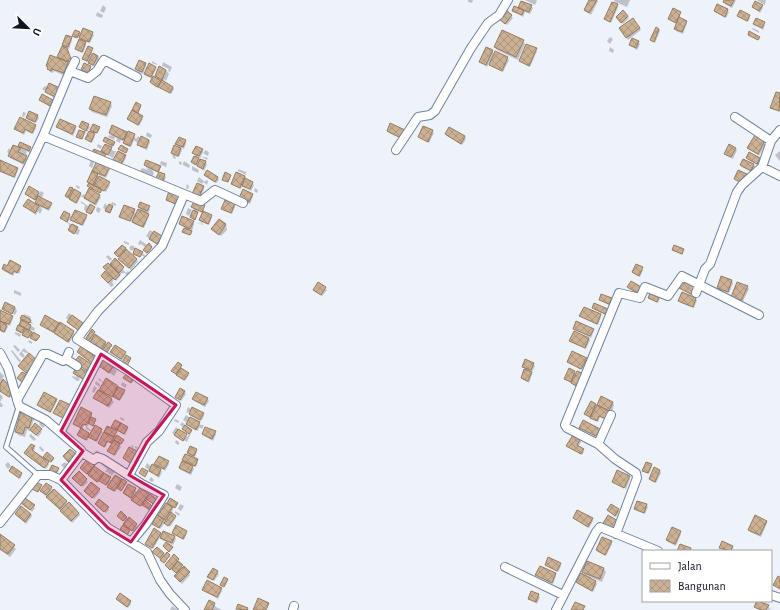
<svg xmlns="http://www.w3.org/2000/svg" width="780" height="610" font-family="'Alegreya Sans',sans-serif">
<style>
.shadow{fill:#0003;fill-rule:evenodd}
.building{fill:url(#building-cross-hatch);stroke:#967c62}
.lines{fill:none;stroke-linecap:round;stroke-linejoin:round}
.lane-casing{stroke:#6f83a0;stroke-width:6}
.street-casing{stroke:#6f83a0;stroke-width:10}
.lane{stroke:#fff;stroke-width:4}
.street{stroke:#fff;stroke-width:8}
.marked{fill:#c2185b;fill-opacity:0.2;stroke:#c2185b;stroke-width:3;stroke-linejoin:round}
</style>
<defs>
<pattern id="building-cross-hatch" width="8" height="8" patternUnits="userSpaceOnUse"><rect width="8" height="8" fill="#cbb094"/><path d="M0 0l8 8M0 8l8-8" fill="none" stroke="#ad977f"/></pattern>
</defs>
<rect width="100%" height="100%" fill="#eef2f9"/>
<path class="shadow" d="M 468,0 L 473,0 L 472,3 L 468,2 Z
M 525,0 L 536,0 L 537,1 L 535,5 Z
M 590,0 L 598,1 L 591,15 L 585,10 Z
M 614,0 L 630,0 L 627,7 L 616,2 L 618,7 L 611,23 L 605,19 L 617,5 Z
M 725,0 L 736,0 L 732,8 L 725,4 Z
M 766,0 L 765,5 L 757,0 Z
M 103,5 L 106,8 L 104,13 L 100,11 Z
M 531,6 L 533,8 L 530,14 L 525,12 L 523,17 L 513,11 Z
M 762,6 L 763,8 L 760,13 L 753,7 Z
M 505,10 L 513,18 L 507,25 L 500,20 Z
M 727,10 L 729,12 L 726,18 L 715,11 Z
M 97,12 L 103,15 L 102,18 L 96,16 Z
M 680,13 L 680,19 L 687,23 L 683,34 L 676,31 L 677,24 L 669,19 Z
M 628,16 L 629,18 L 623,24 L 618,19 Z
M 739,16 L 749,16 L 750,18 L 748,22 Z
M 764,23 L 765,25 L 763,30 L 754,24 Z
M 640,28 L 641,30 L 628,40 L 621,30 Z
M 753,28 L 759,31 L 759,33 L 752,29 Z
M 659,29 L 660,31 L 655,43 L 651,40 Z
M 75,31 L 81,35 L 92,33 L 94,35 L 90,43 L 84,41 L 86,45 L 83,53 L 76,49 L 82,42 L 79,36 L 78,38 L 73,36 Z
M 610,37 L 613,39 L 610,44 L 607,41 Z
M 71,38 L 72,40 L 69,49 L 65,47 L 73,64 L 67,61 L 69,66 L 65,76 L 54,71 L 53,73 L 50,72 L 47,66 L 60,60 L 58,56 L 66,49 L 63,45 Z
M 633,39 L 640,44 L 637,50 L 630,45 Z
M 523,41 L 525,44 L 518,60 L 497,50 L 495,47 Z
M 527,45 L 537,51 L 530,67 L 520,61 Z
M 610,47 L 614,50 L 613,53 L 609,51 Z
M 92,49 L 92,54 L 101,59 L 96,68 L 83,59 Z
M 492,51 L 494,54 L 495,52 L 509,60 L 503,72 L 491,66 L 489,63 L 487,67 L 480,62 Z
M 152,61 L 157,64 L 157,65 L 152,63 Z
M 163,62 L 172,67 L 170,72 L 168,71 L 169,69 L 162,66 Z
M 145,64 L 146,66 L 143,74 L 137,71 L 136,69 Z
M 90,67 L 92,70 L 93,68 L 95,70 L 92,71 L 91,69 L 89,74 L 82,70 Z
M 155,68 L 156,69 L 152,77 L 158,80 L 156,76 L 166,70 L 169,74 L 166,81 L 164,79 L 163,81 L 159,79 L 161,84 L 173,87 L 174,89 L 171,94 L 159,86 L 158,88 L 152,84 L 153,79 L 146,76 L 145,74 Z
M 50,85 L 56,99 L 46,92 Z
M 45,86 L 47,87 L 45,91 L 42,89 Z
M 777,93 L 780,94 L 780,112 L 771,108 Z
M 40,100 L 52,100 L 54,102 L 51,107 Z
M 110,102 L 112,106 L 107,117 L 92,112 L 90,109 Z
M 136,104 L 141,107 L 137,114 L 143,119 L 139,126 L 128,119 L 135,113 L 133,110 Z
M 23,112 L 26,113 L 24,117 L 22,116 Z
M 29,112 L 38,116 L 39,118 L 36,123 L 28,120 L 27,118 Z
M 83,122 L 90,127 L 87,132 L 80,127 Z
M 391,125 L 402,139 L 389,133 L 388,131 Z
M 35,126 L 36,128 L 33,134 L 26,131 L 24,135 L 15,129 Z
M 57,127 L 75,127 L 76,129 L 73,136 Z
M 424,127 L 434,133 L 429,143 L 419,137 Z
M 450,128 L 465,137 L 466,139 L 462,145 L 447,136 L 446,134 Z
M 147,132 L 152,135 L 151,138 L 146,136 Z
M 110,133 L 126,133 L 127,135 L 134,135 L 136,139 L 138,136 L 141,139 L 149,140 L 150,142 L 147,150 L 140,147 L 139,139 L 137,143 L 134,140 L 131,147 L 125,145 L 124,141 L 121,140 L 120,143 L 116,141 L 117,138 L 115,137 L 114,140 L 108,137 L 109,135 L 112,136 Z
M 94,134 L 95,136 L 92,143 L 88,141 L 87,139 Z
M 185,141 L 186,143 L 184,149 L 180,147 L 182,150 L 179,157 L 175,156 L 176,159 L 173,158 L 172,153 L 179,148 L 177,144 Z
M 765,141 L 766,143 L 759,156 L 748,148 Z
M 20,143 L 31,150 L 30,153 L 26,151 L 27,156 L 24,154 L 27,159 L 24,165 L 10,158 L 10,154 L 7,152 L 9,148 L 11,151 L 18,148 Z
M 98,144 L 102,146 L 101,149 L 97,147 Z
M 111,148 L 113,151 L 116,151 L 113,158 L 104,153 L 106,157 L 104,160 L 94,155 L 105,155 L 102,151 Z
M 736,149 L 737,150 L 733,159 L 727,156 L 725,154 Z
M 202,150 L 204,153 L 205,150 L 209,152 L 208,156 L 204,154 L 203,152 L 201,156 L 208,158 L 207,160 L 201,156 L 200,158 L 197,156 L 199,159 L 196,165 L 192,163 L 195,155 L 193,153 Z
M 780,151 L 780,161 L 775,155 Z
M 125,156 L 126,158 L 122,165 L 115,160 Z
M 747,158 L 759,158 L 760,160 L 758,165 Z
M 91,160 L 94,162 L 92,168 L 89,166 Z
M 201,160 L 207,164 L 204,171 L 198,166 Z
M 744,160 L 754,165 L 755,167 L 752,172 L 742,167 L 741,165 Z
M 0,161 L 17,169 L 18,170 L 15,178 L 0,172 Z
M 161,161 L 167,163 L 166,167 L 160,164 Z
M 179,161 L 181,162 L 183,164 L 184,161 L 190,165 L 189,168 L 183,165 L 182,162 L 181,165 L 179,164 Z
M 97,162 L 110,169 L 106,178 L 97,174 L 99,178 L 110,185 L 106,192 L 100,188 L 101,193 L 89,187 L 88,181 ZM 95,184 L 98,189 L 94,187 Z
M 145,165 L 160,167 L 159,173 L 166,177 L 163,184 L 159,173 L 152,170 L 154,173 L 151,179 L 139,173 L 142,168 L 148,170 Z
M 192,166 L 199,170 L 198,173 L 192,170 Z
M 238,169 L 246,172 L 246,175 L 238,171 Z
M 205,175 L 218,178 L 219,180 L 216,183 Z
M 244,176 L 254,185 L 251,191 L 242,185 L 241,189 L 232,184 Z
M 199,177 L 205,182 L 206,180 L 208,181 L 207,185 L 203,182 L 202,184 L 197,181 Z
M 187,184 L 189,186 L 188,189 L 186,188 Z
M 76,185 L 80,187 L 79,189 L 76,187 Z
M 203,187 L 204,189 L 200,198 L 193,194 Z
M 70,188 L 80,193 L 82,196 L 83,194 L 86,196 L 90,190 L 101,197 L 96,206 L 81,196 L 77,204 L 66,196 Z
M 255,188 L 258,190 L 257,193 L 254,191 Z
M 41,191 L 44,193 L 41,199 L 52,205 L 49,211 L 41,207 L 42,210 L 40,214 L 38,211 L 36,215 L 24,206 L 35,204 L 37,201 L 26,194 L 38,192 L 39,194 Z
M 252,195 L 253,196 L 250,204 L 241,200 Z
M 182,199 L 179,207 L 167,200 Z
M 81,201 L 89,207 L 94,208 L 92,214 L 84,210 L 85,205 L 81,203 Z
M 112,202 L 116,204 L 116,206 L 111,204 Z
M 105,203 L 108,207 L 109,205 L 113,207 L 110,213 L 103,208 Z
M 234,205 L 235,207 L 232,214 L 222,209 Z
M 204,206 L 203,212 L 212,217 L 209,225 L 202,222 L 203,225 L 195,222 L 202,224 L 200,220 L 203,213 L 196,210 L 198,213 L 195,220 L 191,217 L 194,210 L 193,207 Z
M 97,207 L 101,209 L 99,213 L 96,211 Z
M 139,207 L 149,207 L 150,209 L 148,214 L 149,216 L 144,228 L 134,224 L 132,220 L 131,222 L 120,217 L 134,210 L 136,214 L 141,212 Z
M 188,208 L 192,210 L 189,216 L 186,214 Z
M 70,215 L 72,219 L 86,216 L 87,218 L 83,226 L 73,221 L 70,218 L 68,222 L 80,230 L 78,235 L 69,231 L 69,224 L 61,218 Z
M 219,220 L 226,225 L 227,230 L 221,236 L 213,229 Z
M 193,222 L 194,224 L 191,235 L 183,232 L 185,228 L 180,224 Z
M 150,230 L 163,239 L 158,245 L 146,236 Z
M 140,240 L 152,248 L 147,253 L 144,250 L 146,248 L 141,244 L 140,245 L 138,244 Z
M 124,241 L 129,243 L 129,245 L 124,243 Z
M129.5 248a2.5 2.5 0 1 1 5 0a2.5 2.5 0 1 1-5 0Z
M 125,249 L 138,261 L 131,270 L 120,261 L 120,258 L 116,253 Z
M 683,249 L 683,255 L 673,250 Z
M 136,250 L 145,255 L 145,257 L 141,255 L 140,257 L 134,254 Z
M 108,255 L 112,259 L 110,261 L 106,257 Z
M 115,260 L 126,273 L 128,271 L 132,275 L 130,278 L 125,273 L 122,273 L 116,281 L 114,279 L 112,282 L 114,285 L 111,287 L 104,278 L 112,276 L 109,265 Z
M 7,267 L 20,267 L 21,269 L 19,274 L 15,272 L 13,276 L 4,271 L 3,269 Z
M 642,268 L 643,270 L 640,277 L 634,274 L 633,272 Z
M 732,281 L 733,283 L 729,293 L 719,290 L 718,288 Z
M 696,287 L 691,296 L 697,300 L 694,308 L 681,303 L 679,301 L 691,295 L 680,288 Z
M 747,287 L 749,289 L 742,303 L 733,298 Z
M 325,288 L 327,290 L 322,296 L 314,290 Z
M 14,290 L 21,293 L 21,296 L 14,293 Z
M 659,296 L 660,298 L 658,303 L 649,298 Z
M 611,299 L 610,306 L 600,300 Z
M 15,307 L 17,311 L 15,315 L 3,309 Z
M 593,308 L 607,309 L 608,311 L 606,315 Z
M 0,312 L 13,318 L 10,326 L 6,324 L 8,327 L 5,333 L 0,331 Z
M 69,313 L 83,325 L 79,331 L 69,324 L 69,321 L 66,318 Z
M 24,314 L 31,317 L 30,320 L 33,324 L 22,320 Z
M 600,315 L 601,317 L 598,325 L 580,316 Z
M 58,323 L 75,334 L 69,343 L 41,325 Z
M 20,325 L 31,326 L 35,328 L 34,331 L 31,330 L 30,332 L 33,335 L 39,337 L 37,341 L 30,336 L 29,338 L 24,336 L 24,334 L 17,331 L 22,328 Z
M 574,329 L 593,330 L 594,331 L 591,338 Z
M 15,332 L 21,334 L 20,337 L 15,334 Z
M 94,332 L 94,335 L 107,345 L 108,344 L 111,346 L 108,352 L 92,344 L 87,338 Z
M 587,336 L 590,340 L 586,349 L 570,341 L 586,337 Z
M 29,340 L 32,342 L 32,344 L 28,342 Z
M 15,345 L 20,350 L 18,352 L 13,346 Z
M 24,348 L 37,361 L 28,374 L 20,368 L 29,354 L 21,351 L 25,356 L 23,358 L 19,354 Z
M 12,350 L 21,361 L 19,362 L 11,351 Z
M 111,352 L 125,352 L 126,354 L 122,361 Z
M 586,359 L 587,361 L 582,370 L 568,362 Z
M 533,364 L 535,366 L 532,372 L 530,371 L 532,374 L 529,383 L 523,380 L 522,378 L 525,369 L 523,367 Z
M 100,366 L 113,366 L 117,371 L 114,376 Z
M 181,366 L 182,369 L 189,375 L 185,381 L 173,371 Z
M 78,368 L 88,375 L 84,380 L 78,377 L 80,380 L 77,381 L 72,377 L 73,376 L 77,378 L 74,373 Z
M 0,372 L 4,376 L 0,383 Z
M 575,372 L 576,375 L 579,388 L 565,379 Z
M 99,378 L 104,383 L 106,380 L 124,391 L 125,393 L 120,401 L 101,392 L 100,390 L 104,383 L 98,380 Z
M 4,380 L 13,393 L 10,398 L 0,392 L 0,383 Z
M 96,381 L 100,384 L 100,387 L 95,384 Z
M 122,382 L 127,385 L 125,388 L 121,385 Z
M 94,386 L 97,388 L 94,393 L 92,392 Z
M 180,389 L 186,394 L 181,401 L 176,397 Z
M 44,393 L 57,401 L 51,413 L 38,405 Z
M 196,393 L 207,399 L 209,401 L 205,407 L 194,401 L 193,399 Z
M 0,394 L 3,397 L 0,402 L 3,405 L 2,407 L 0,407 Z
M 94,398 L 112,400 L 114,402 L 109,408 Z
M 591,403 L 597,407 L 613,403 L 614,405 L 609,421 L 600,417 L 598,422 L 587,416 L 586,414 Z
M 188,407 L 192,410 L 203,414 L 204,416 L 201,421 L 191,416 L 189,412 L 186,413 Z
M 92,414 L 92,418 L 96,420 L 93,425 L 103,432 L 97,442 L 89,437 L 87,441 L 80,437 L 79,435 L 82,429 L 74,424 ZM 89,424 L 95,427 L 92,431 L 87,427 ZM 84,425 L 86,426 L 86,429 L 92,432 L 90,436 L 82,430 Z
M 186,415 L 201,425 L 204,425 L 202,429 L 199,427 L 198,431 L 189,426 L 188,423 L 183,420 Z
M 32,416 L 34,419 L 30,431 L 27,430 L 25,437 L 18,435 L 16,432 Z
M 121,417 L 124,419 L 124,421 L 120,419 Z
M 175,419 L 179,421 L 179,423 L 174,421 Z
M 42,420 L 46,424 L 43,428 L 39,424 Z
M 182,422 L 192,431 L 187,442 L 172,433 L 176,427 L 187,437 L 189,434 L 184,430 L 184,428 L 180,425 Z
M 127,428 L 128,429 L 125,435 L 118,430 Z
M 206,428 L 215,432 L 216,434 L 213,441 L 204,436 L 203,434 Z
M 580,428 L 599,429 L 600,431 L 597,437 Z
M 41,430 L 42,432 L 38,437 L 32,432 Z
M 116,432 L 116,436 L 123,441 L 122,444 L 118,442 L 121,447 L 115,456 L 109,451 L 112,444 L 108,442 L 105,448 L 99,443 Z
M 31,434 L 36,439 L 34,441 L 29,436 Z
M 176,440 L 179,442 L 179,445 L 175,443 Z
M 580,440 L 581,442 L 578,447 L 584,452 L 582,455 L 568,446 Z
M 31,445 L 35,449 L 33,452 L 48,463 L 49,465 L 46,469 L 27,455 L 25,453 Z
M 131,445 L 134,446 L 132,449 L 137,453 L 132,464 L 124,458 L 132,449 Z
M 40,446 L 44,450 L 43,452 L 39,448 Z
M 135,446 L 139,448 L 139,450 L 135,448 Z
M 96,450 L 102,454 L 101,456 L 95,453 Z
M 196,450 L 197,452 L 194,459 L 198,462 L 196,467 L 191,465 L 194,469 L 191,475 L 181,470 L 180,468 L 182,463 L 185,464 L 183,460 L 190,457 L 188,453 Z
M 87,461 L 112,481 L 121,480 L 122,482 L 126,483 L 122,491 L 118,488 L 115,492 L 100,480 L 98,483 L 82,470 L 81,469 Z
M 103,461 L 116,470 L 112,476 L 107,472 L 105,472 L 107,469 L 101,464 Z
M 8,462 L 11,466 L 8,469 L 5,465 Z
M 65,462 L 68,465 L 64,468 L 61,465 Z
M 168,462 L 169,464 L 165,471 L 159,467 L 162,472 L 159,478 L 145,467 L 147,463 L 152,467 L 158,469 L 155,464 Z
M 651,465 L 652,467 L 649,474 L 645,472 L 644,470 Z
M 10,471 L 21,473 L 22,475 L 20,479 Z
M 660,471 L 661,473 L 656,483 L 651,481 L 650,479 Z
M 79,473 L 88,482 L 83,487 L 75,480 Z
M 151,477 L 154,480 L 152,482 L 149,480 Z
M 629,477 L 630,479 L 626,489 L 613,481 Z
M 177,484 L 182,487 L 180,491 L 175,488 Z
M 129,485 L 138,493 L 140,489 L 158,501 L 156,506 L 147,500 L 145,502 L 152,507 L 150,510 L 143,505 L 141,507 L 134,502 L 124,493 Z
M 51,488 L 79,513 L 80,515 L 72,523 L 41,491 Z
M 99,490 L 100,492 L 94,499 L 85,491 Z
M 22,503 L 34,506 L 35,508 L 32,512 Z
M 96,504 L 108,508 L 109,510 L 106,513 Z
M 166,504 L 172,508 L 173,510 L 171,513 L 176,518 L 170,527 L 165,523 L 160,529 L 153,524 Z
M 180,504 L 184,506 L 181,511 L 178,509 Z
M 646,505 L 648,507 L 645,514 L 635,509 Z
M 608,510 L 618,510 L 619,512 L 616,517 Z
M 175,511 L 180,514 L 179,516 L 175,513 Z
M 31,514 L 32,516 L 26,524 L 16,515 Z
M 119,517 L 126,517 L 138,527 L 134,532 L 128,527 L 130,531 L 128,535 L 121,530 L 128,530 L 124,524 L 125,522 Z
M 574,518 L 592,519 L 593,521 L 589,528 Z
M 766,521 L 767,523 L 761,537 L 750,532 L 749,530 Z
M 164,532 L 175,537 L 176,539 L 173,545 L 162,540 L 160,537 L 153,549 L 147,545 L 146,544 L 160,533 L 162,536 Z
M 186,532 L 187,533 L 184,540 L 173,533 Z
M 680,532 L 681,534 L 676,546 L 668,542 L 667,540 Z
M 0,535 L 16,549 L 10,557 L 0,550 Z
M 611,542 L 612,544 L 606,556 L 598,552 L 597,550 Z
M 732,546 L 732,551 L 724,551 L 720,548 Z
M 153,552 L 163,553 L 165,556 L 167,553 L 170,556 L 164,563 Z
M 178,560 L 178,563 L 190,575 L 182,584 L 175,576 L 177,574 L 166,566 Z
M 587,562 L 604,569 L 606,572 L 602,582 L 585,575 L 583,572 Z
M 560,564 L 561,566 L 558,572 L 546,565 Z
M 213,569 L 219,574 L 214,581 L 209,577 Z
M 555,574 L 556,576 L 553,584 L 536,575 Z
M 581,575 L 596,582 L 597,584 L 593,592 L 578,584 L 577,582 Z
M 221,589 L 222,591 L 218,599 L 203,590 Z
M 532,592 L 540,597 L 537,604 L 529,599 Z
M 117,599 L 130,602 L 131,604 L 128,608 Z
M 758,601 L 768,605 L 770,609 L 774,610 L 756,608 L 755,607 Z
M 214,604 L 216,607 L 222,610 L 205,610 Z
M 172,606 L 178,610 L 170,610 Z"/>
<path class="building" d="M 589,0 L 597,0 L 589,13 L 584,10 Z
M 724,0 L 734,0 L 731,6 L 723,2 Z
M 521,1 L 532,5 L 529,12 L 518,8 Z
M 755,1 L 763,5 L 759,11 L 752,7 Z
M 612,2 L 618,4 L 610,22 L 604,19 Z
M 717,4 L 728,9 L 725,17 L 714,11 Z
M 514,6 L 524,10 L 522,15 L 512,11 Z
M 673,8 L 681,12 L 676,23 L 668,19 Z
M 505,9 L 512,15 L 505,24 L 498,18 Z
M 623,10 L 628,16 L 621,23 L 616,17 Z
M 740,10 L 750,15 L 747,21 L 737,16 Z
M 679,17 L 687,21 L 682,32 L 674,29 Z
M 633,18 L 640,28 L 626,38 L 619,28 Z
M 756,18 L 765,22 L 762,28 L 753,24 Z
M 656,27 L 659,29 L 654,42 L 650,40 Z
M 83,28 L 93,32 L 89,42 L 79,38 Z
M 75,30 L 80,32 L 77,38 L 72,36 Z
M 502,30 L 524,40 L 516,57 L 494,47 Z
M 749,31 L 760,37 L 758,40 L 748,35 Z
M 66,35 L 72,37 L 68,47 L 62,45 Z
M 632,38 L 639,41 L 636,48 L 629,45 Z
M 79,39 L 86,42 L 82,52 L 75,49 Z
M 526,44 L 537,48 L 529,66 L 519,61 Z
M 62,46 L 67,48 L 71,59 L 73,59 L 72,63 L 57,57 Z
M 88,46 L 93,48 L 87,61 L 82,59 Z
M 486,47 L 493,50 L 486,65 L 479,62 Z
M 495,51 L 508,57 L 502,71 L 489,65 Z
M 93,53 L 98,56 L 93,65 L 88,63 Z
M 50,55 L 68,62 L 64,73 L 52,69 L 51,71 L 47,69 L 48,67 L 46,66 Z
M 139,60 L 146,63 L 142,72 L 135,69 Z
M 84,63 L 91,66 L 88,73 L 81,70 Z
M 149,63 L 156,67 L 151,77 L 144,74 Z
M 159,66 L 166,70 L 162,80 L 155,76 Z
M 153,76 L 161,81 L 157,87 L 150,82 Z
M 162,80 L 173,87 L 170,93 L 158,87 Z
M 49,83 L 60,88 L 55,97 L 45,92 Z
M 776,92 L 780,93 L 779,111 L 770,108 Z
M 42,94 L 53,100 L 50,106 L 39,100 Z
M 94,96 L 111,102 L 106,115 L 89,109 Z
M 136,102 L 141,105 L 138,113 L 132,110 Z
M 132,110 L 143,116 L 138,125 L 127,119 Z
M 29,111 L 38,115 L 35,122 L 26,118 Z
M 20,117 L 36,125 L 32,133 L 25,129 L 23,133 L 14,129 Z
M 60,119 L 76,126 L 72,134 L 56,127 Z
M 82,121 L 89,124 L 86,131 L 79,127 Z
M 390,123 L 405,130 L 401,138 L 387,131 Z
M 93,124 L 100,127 L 97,133 L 90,130 Z
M 112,125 L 127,132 L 123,140 L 109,133 Z
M 423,126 L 433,130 L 428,142 L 418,137 Z
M 449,127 L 465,136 L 461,144 L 445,134 Z
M 79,130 L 85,132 L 82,139 L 76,137 Z
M 89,131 L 95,133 L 91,142 L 85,139 Z
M 128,131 L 135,134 L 130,146 L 123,143 Z
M 755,135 L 765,140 L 758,154 L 747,148 Z
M 141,136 L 149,140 L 146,148 L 137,145 Z
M 105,137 L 115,142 L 113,146 L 103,141 Z
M 179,137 L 186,140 L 183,147 L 175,144 Z
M 20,142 L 31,147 L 29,151 L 18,146 Z
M 105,144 L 112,147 L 108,155 L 101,151 Z
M 729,144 L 736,148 L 731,157 L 724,154 Z
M 13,145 L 21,148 L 18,152 L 27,156 L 23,163 L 8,156 Z
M 121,145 L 128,149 L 126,153 L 118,149 Z
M 174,145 L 181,148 L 178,156 L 171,153 Z
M 196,146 L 203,149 L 199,156 L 192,153 Z
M 94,149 L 106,154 L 103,159 L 92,153 Z
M 118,151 L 126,155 L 121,164 L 113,160 Z
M 749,152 L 760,158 L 757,164 L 746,158 Z
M 194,156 L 199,158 L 196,165 L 191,162 Z
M 200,159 L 206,161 L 203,169 L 197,166 Z
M 743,159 L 754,164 L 751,171 L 740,165 Z
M 0,160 L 18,168 L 14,177 L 0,171 Z
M 146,160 L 161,166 L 158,172 L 144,165 Z
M 97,161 L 110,167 L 105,176 L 92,171 Z
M 207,170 L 218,177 L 215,182 L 204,175 Z
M 738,170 L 747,174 L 742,183 L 734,179 Z
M 92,171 L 98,174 L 93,185 L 87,182 Z
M 159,172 L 165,174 L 162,183 L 155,180 Z
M 225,172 L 231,175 L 228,182 L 222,180 Z
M 236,172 L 245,176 L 240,188 L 231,184 Z
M 99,176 L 110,182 L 104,191 L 94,185 Z
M 245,178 L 253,182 L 250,189 L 242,186 Z
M 89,183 L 102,190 L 100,193 L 87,186 Z
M 197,183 L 204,186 L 199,197 L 192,194 Z
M 29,186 L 39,192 L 35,200 L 25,194 Z
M 70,187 L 73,188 L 68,198 L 65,196 Z
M 89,188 L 100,195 L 95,204 L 84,198 Z
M 74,189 L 81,193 L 76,203 L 69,199 Z
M 243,189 L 253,194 L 249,202 L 239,198 Z
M 169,191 L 181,196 L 178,205 L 166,200 Z
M 38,196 L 52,203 L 48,209 L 35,203 Z
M 28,199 L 39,206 L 35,213 L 23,206 Z
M 195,200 L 205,205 L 202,212 L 191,207 Z
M 225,200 L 235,204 L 231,213 L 221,209 Z
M 140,202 L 150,206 L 147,211 L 138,207 Z
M 90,204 L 95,207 L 91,214 L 86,212 Z
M 109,204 L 113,206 L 110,213 L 105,211 Z
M 124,205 L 135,209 L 130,221 L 119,217 Z
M 138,209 L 149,214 L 143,227 L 132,222 Z
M 75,210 L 87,215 L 82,225 L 70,220 Z
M 193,210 L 198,212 L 195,220 L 190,217 Z
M 64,211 L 70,214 L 67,222 L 60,218 Z
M 203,211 L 212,215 L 208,224 L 199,220 Z
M 182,216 L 194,221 L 190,229 L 179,224 Z
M 219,219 L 226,224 L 219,235 L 211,229 Z
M 72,224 L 78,227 L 74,234 L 68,230 Z
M 184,228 L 192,231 L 190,235 L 182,232 Z
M 154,231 L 162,236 L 157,244 L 149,239 Z
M 149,243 L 152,247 L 147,253 L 143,250 Z
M 122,245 L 126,248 L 118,257 L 114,253 Z
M 674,245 L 684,249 L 682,254 L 672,250 Z
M 135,248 L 143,252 L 140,257 L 133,254 Z
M 126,249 L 137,259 L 129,268 L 118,259 Z
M 115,258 L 124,267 L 119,273 L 110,264 Z
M 10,260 L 21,266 L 17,273 L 14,271 L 12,274 L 2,269 L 4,264 L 7,266 Z
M 108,263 L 120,275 L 115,280 L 103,267 Z
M 636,264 L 643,267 L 639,276 L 632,272 Z
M 105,271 L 113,278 L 108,283 L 101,276 Z
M 721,276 L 732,280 L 728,292 L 717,288 Z
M 684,279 L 695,285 L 691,294 L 679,288 Z
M 631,281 L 643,288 L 639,294 L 627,287 Z
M 318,282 L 326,287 L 321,295 L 313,290 Z
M 737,282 L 748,286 L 741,301 L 731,297 Z
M 651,291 L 660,295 L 657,302 L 648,298 Z
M 682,292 L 696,298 L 693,307 L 678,301 Z
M 601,294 L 612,298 L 609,304 L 599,300 Z
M 5,302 L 15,307 L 12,314 L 2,309 Z
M 594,303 L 608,309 L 605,314 L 592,308 Z
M 584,307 L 601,314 L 597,324 L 579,316 Z
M 0,310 L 13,316 L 9,324 L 0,321 Z
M 22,315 L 31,320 L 30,323 L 20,319 Z
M 45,315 L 59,323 L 53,332 L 40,325 Z
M 72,315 L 83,323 L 78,330 L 67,322 Z
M 21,320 L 31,325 L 29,330 L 19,325 Z
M 0,321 L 7,325 L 4,332 L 0,330 Z
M 576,321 L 594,329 L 590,336 L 573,329 Z
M 60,322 L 74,331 L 68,342 L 54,333 Z
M 18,325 L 25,328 L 22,333 L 16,330 Z
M 26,329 L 32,332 L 28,338 L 22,335 Z
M 92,329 L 95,332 L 89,340 L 86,338 Z
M 574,331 L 589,338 L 585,348 L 569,341 Z
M 33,332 L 40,336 L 36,341 L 30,338 Z
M 95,334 L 106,342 L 102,349 L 90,342 Z
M 108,342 L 112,345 L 107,352 L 103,350 Z
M 115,345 L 126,352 L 121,359 L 110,352 Z
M 81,346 L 96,357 L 92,363 L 77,352 Z
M 572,351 L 587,358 L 581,369 L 567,362 Z
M 29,353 L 37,360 L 26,373 L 18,366 Z
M 126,355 L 131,358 L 127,366 L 122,363 Z
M 79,356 L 93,365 L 89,372 L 74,362 Z
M 104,359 L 114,365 L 109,373 L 99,366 Z
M 525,359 L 534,363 L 531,370 L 522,367 Z
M 178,362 L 182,365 L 176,374 L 171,371 Z
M 77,366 L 87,372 L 83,379 L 73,373 Z
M 181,368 L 189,373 L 184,380 L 176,375 Z
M 569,368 L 575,371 L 571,382 L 564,379 Z
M 524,369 L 532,372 L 528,381 L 521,378 Z
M 577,371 L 584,374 L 578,387 L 571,383 Z
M 22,372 L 27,375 L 22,382 L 17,378 Z
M 126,374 L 134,379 L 131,383 L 123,378 Z
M 106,378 L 118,386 L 112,397 L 99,390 Z
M 3,379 L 13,390 L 9,397 L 0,391 L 0,384 Z
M 118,387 L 125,390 L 119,400 L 113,396 Z
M 180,388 L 185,391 L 180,400 L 175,397 Z
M 98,390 L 112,399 L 108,406 L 93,398 Z
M 44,392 L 57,399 L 50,412 L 37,405 Z
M 196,392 L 208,398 L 204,405 L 192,399 Z
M 601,396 L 613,402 L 609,411 L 597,405 Z
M 60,400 L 71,405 L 65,419 L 53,413 Z
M 591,401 L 596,404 L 590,417 L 584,414 Z
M 597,405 L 611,412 L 608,420 L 599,416 L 597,421 L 590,418 Z
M 81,407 L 92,413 L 86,425 L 83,424 L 81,428 L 73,424 Z
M 192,407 L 204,413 L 200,420 L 189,414 Z
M 21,411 L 33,415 L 29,428 L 25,427 L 23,434 L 15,432 Z
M 91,417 L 96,419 L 93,426 L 88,423 Z
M 190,417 L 200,422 L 196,430 L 186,424 Z
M 115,420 L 121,423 L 117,430 L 111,427 Z
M 583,420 L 600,429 L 596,436 L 579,428 Z
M 35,423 L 42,429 L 36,435 L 30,430 Z
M 121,423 L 128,427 L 124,434 L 117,430 Z
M 95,425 L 102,429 L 96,441 L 88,437 Z
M 185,425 L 192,430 L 189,434 L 182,429 Z
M 107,426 L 117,431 L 114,437 L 104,432 Z
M 205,427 L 216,431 L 212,439 L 202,434 Z
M 81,428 L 89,433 L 86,440 L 77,435 Z
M 178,429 L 187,434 L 183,441 L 174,435 Z
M 104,432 L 114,437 L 111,443 L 107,441 L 104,447 L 98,443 Z
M 117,435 L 124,440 L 121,444 L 114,440 Z
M 573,435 L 580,440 L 577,445 L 584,449 L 581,454 L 566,446 Z
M 114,440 L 120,444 L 114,455 L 107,451 Z
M 31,444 L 35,446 L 32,450 L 49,462 L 44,468 L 24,453 Z
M 190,446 L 197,449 L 194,456 L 187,453 Z
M 129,447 L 137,451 L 130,463 L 123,458 Z
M 70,449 L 76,454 L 68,462 L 63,456 Z
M 47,452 L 54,458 L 51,462 L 43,457 Z
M 185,454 L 198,459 L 195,466 L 182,460 Z
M 159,456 L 169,461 L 164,469 L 154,464 Z
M 87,459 L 95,465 L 87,474 L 80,468 Z
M 182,461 L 193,466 L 190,473 L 179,468 Z
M 646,462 L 652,464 L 648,473 L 642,471 Z
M 152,464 L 161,469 L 158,476 L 149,471 Z
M 52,465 L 59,468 L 56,474 L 49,471 Z
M 12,466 L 22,473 L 19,478 L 9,471 Z
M 94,466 L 104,473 L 97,482 L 88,475 Z
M 654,467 L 660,470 L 655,482 L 649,479 Z
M 142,468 L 148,471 L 145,477 L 139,473 Z
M 617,470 L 630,476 L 624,488 L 612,482 Z
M 79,471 L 87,479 L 81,486 L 72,478 Z
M 104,473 L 111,477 L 106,485 L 99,481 Z
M 115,475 L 122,479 L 114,491 L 107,487 Z
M 123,479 L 127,482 L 121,491 L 117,488 Z
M 36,482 L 42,485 L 38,492 L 32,489 Z
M 91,482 L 100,489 L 92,498 L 84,491 Z
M 46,483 L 52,487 L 46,495 L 40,491 Z
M 128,484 L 136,488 L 131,498 L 123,493 Z
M 140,488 L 149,494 L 140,506 L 131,500 Z
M 54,489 L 67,501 L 60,509 L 46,497 Z
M 150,494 L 158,500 L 155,505 L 146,499 Z
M 25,498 L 35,505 L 30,510 L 21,503 Z
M 170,498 L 178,503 L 175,508 L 167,503 Z
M 99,499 L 109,507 L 104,512 L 95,504 Z
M 145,500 L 152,506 L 150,510 L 142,505 Z
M 637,501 L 647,504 L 644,513 L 634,509 Z
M 69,502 L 79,513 L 71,521 L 60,511 Z
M 166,503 L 173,507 L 164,520 L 158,515 Z
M 611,504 L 619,509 L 615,516 L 607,510 Z
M 21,506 L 31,514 L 25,522 L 15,514 Z
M 577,510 L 593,518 L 588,527 L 573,518 Z
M 121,511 L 127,517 L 123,521 L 117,516 Z
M 171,512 L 176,516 L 168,526 L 164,523 Z
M 157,515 L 164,519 L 159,528 L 152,524 Z
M 608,515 L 618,521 L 612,530 L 602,525 Z
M 755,515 L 767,521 L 760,535 L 748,530 Z
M 129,517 L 137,524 L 132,531 L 123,524 Z
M 123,525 L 130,530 L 127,535 L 120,529 Z
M 176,525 L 187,531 L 183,539 L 172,533 Z
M 672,527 L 681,531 L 675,544 L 666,540 Z
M 154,528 L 161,533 L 152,548 L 145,544 Z
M 163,531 L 175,536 L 172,543 L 160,538 Z
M 0,534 L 15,545 L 8,554 L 0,549 Z
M 602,537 L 612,541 L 605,555 L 596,550 Z
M 722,541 L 733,546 L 731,551 L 719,548 Z
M 166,542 L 173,547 L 169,552 L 163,546 Z
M 680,544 L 691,548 L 690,551 L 677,551 Z
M 157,547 L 164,553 L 160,558 L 152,552 Z
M 167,552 L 170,555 L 164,563 L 160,560 Z
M 174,554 L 179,559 L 170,570 L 165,565 Z
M 548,557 L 561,563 L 557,571 L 545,565 Z
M 178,561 L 183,565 L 176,573 L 172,569 Z
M 587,561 L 604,568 L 600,579 L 582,572 Z
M 184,566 L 190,572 L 180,582 L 174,576 Z
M 540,566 L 556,573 L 552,583 L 535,575 Z
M 213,568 L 218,571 L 213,580 L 207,577 Z
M 581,573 L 596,581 L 592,591 L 576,582 Z
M 778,576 L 780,577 L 780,589 L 773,585 Z
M 224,577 L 228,579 L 224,587 L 220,585 Z
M 207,580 L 222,588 L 217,597 L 202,590 Z
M 531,591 L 539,594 L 536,602 L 528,599 Z
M 120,593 L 131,601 L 127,607 L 116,599 Z
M 258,598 L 269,603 L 266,610 L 253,610 Z
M 209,600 L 215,603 L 212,610 L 204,610 Z
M 757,601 L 769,605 L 766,610 L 761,610 L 754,607 Z
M 575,602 L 585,606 L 583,610 L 571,610 Z
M 238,604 L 248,608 L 247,610 L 236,609 Z"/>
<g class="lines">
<g class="lane-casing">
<path id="lane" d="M 19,406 L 6,447 L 38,475"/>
</g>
<g class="street-casing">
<path id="street" d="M 70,71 L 75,61
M 735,117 L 771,141 L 780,130
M 43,136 L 201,201 L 215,190 L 243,203
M 396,150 L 418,117 L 430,115 L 435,111 L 471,48 L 488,23 L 499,15 L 508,0
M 762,167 L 780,176
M 0,227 L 43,136 L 70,71 L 88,78 L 97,71 L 104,60 L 137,77
M 696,293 L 705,269 L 710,264 L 737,192 L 742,185 L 762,167 L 771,141
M 69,352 L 66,359 L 77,366
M 0,353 L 8,368 L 19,406 L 46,420 L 81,450 L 80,455 L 61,480 L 108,528 L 147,552 L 160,580 L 170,594 L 185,610
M 17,400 L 43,354 L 48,354 L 63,361 L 66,359
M 611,415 L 598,444 L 615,459 L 636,473 L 637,478 L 616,534
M 61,431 L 101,354
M 598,444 L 567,428 L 565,425 L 619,293 L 640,298 L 645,287 L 668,296 L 682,276 L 759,315
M 81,452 L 94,460 L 97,457 L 103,459 L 142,484 L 164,495 L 146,524 L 131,542
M 129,475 L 147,442 L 159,431 L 176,405 L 127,370 L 77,339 L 98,311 L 162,246 L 184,195
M 0,523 L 38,475 L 50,475 L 61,480
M 505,567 L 563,595
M 771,595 L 780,598
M 293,610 L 294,606
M 556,610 L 596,532 L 600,527 L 658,551"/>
</g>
<use href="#lane" class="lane"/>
<use href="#street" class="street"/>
</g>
<path class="marked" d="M 101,354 L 176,405 L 147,442 L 129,475 L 164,495 L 131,542 L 108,528 L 61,480 L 83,451 L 61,431 Z"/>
<rect x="642" y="550" width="130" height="52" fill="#ffffff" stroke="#9fa2a6"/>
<rect x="650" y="563" width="20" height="6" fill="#ffffff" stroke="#9fa2a6"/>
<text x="678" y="570" font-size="12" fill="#0f1621">Jalan</text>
<rect x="650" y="580" width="20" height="12" fill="url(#building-cross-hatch)" stroke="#9fa2a6"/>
<text x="678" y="590" font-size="12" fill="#0f1621">Bangunan</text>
<g transform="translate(28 28) rotate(114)" stroke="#ffffff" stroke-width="3" paint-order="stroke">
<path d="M0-3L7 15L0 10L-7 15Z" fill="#0f1621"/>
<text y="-6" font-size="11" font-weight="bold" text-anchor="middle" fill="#0f1621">U</text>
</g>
</svg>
